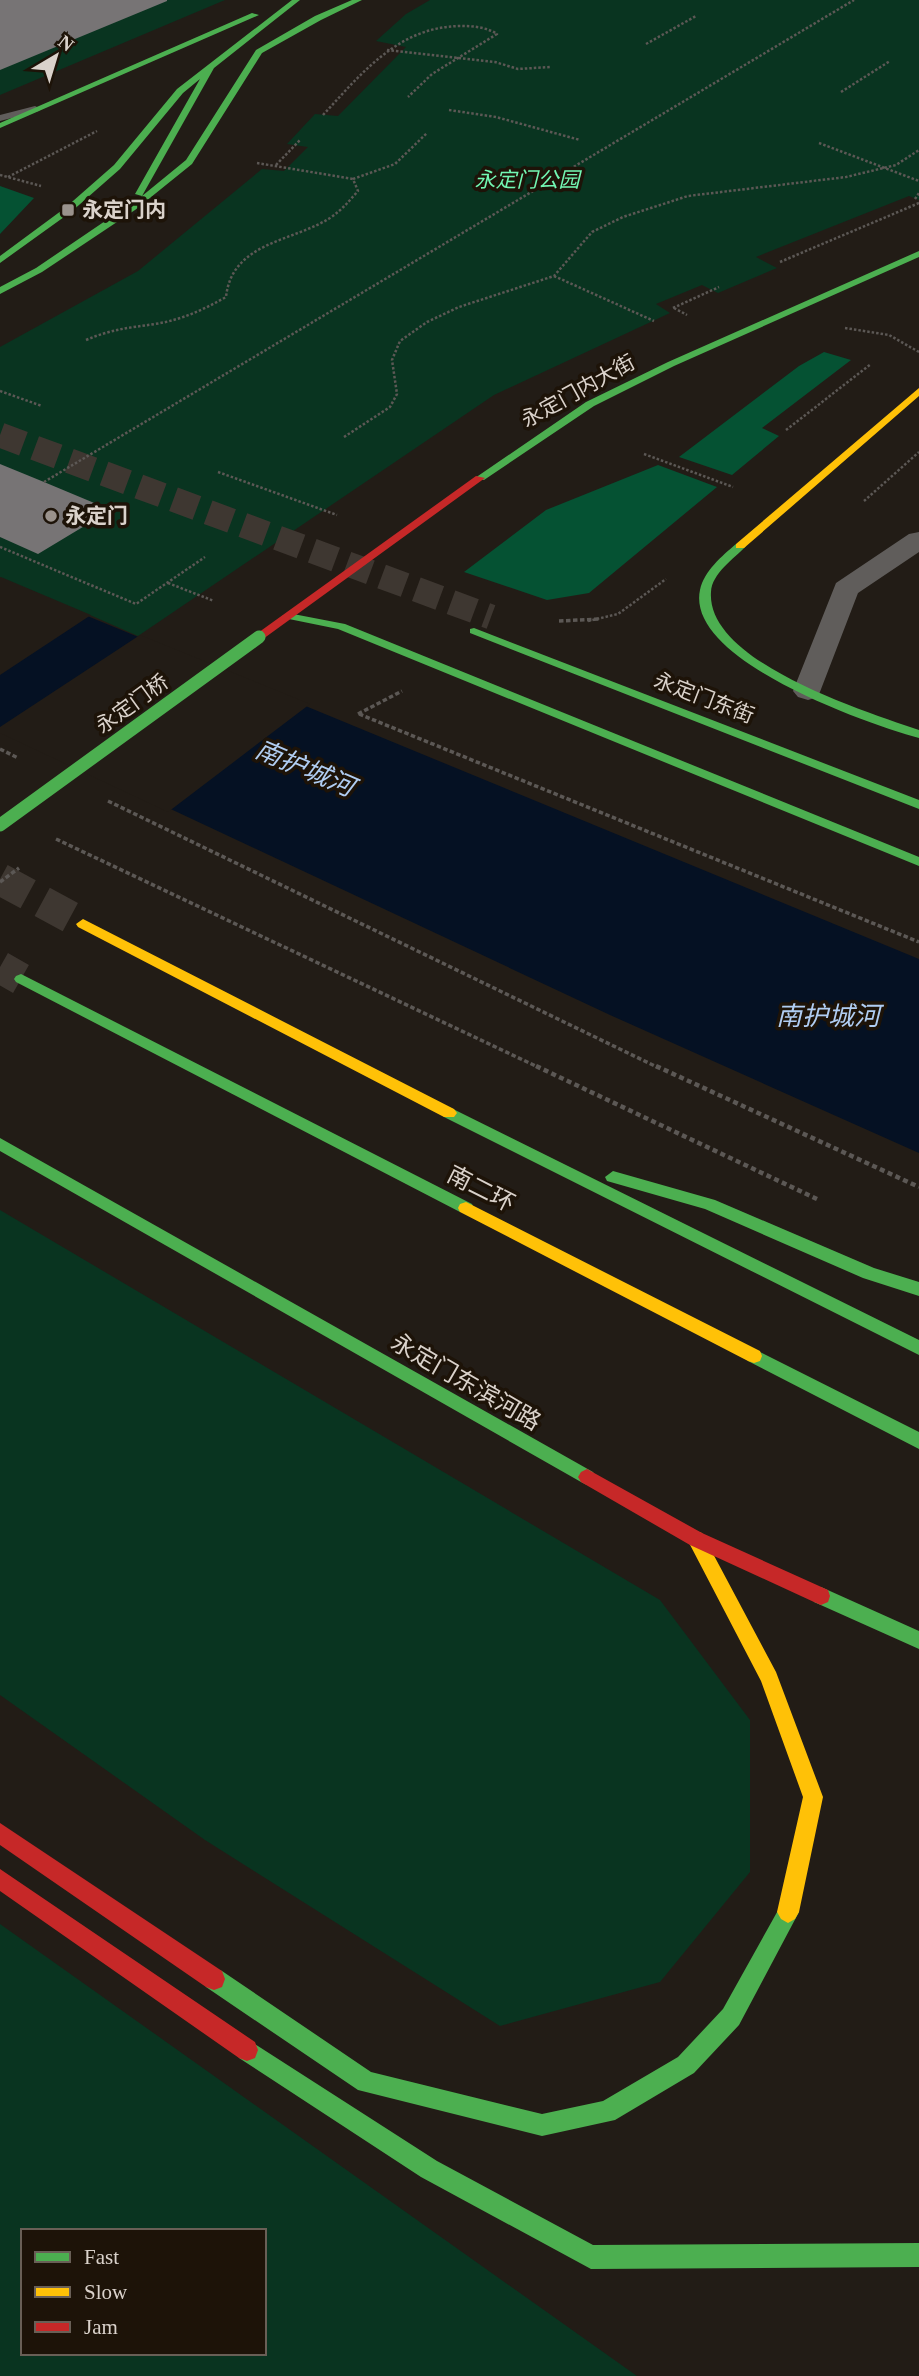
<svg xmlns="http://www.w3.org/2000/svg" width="919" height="2376" font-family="'Times New Roman','Noto Sans SC',serif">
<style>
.green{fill:#093420;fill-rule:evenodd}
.forest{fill:#055233}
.water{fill:#051123}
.pier{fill:#221c16}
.building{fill:#777475}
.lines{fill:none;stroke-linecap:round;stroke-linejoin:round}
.secondary-tunnel{stroke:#3e3731;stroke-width:25;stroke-dasharray:25 12;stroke-linecap:butt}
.highway-tunnel{stroke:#3e3731;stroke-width:32;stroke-dasharray:32 16;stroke-linecap:butt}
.path-far2{stroke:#5c5855;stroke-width:2.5;stroke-dasharray:2.5 2;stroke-linecap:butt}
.path-far1{stroke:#5c5855;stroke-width:3.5;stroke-dasharray:4.5 2.5;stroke-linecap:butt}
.path{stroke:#5c5855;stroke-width:4.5;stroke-dasharray:5 3.5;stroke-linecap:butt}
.lane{fill:#605d5b;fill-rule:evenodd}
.street{fill:#605d5b;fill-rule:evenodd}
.fast{fill:#4caf50;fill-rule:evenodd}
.slow{fill:#ffc107;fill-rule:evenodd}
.jam{fill:#c62828;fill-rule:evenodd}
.path-bridge{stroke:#5c5855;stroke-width:3.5;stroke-dasharray:4.5 2.5;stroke-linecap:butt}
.fast-bridge{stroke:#4caf50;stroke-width:13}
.poi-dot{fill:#9a928c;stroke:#1d1308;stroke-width:2.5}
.labels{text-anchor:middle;stroke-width:7;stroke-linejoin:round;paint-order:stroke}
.far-park-label{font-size:21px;font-style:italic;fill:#72f7b3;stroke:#1d1308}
.far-poi-label{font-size:21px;font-weight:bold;fill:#dad2cb;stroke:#1d1308;text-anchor:start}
.far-street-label{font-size:21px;fill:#dad2cb;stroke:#1d1308}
.street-label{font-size:24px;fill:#dad2cb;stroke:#1d1308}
.water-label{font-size:26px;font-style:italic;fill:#b0cdf2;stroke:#1d1308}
</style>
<rect width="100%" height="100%" fill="#221c16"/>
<path class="green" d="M 0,0 L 225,0 L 0,95 Z
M 430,0 L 919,0 L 919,200 L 909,196 L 756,257 L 777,268 L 718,293 L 702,285 L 656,304 L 670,313 L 494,395 L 138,636 L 90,615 L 0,675 L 0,347 L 138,271 L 262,169 L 284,171 L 308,147 L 287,144 L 315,114 L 338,116 L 406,47 L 376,41 L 406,14 Z
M 0,1210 L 660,1600 L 750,1720 L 750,1872 L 660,1982 L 500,2026 L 205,1840 L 0,1695 Z
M 0,1924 L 637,2376 L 0,2376 ZM 23,2231 L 264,2231 L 264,2353 L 23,2353 Z"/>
<path class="forest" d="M 0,186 L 34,198 L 0,234 Z
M 824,352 L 851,360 L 762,428 L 779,436 L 732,475 L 679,457 L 799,366 Z
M 658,465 L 717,487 L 589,593 L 547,600 L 464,572 L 546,510 Z"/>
<path class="water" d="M 0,580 L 919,959 L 919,1153 L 610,1015 L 0,729 Z"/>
<path class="pier" d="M 0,577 L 1,577 L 91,615 L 0,675 Z
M 140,635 L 310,704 L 168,812 L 0,733 L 0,727 Z"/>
<path class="building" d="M 0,0 L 167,0 L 167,1 L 0,70 Z
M 0,464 L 44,482 L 111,510 L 38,554 L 0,537 Z"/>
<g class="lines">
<path class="secondary-tunnel" d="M 0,435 L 491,617"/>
<path class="highway-tunnel" d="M 0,879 L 83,924
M 0,967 L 21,979"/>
<path class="path-far2" d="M 646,44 L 696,16
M 387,50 L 495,62 L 518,69 L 550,67
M 841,92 L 890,61
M 449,110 L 496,117 L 580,140
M 323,115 C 362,73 398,27 460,26 C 473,26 486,27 497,34 L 432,74 L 408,97
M 819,143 L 919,181
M 257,163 L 353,179
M 276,165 L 300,140
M 0,175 L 41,186
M 8,177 L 97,131
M 915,199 L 919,193
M 780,262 L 919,203
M 554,276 L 654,321
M 673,308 L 719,287
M 674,308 L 687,315
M 845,328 L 889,335 L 919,352
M 86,340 C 112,329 128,328 155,324 C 181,320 203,310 226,297 C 232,242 292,242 330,218 C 342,210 349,201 358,191 L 353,179 L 395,164 L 427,133
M 0,391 L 42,406
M 786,430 L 871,364
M 344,437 L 390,407 L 397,394 L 392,360 L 400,341 L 427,322 L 459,307 L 554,276 L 592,232 L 623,217 L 688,196 L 846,177 L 896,165 L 919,150
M 644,454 L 733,487
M 218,472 L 337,515
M 44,482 L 854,0
M 864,501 L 919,452
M 0,547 L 136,604 L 205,557
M 168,583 L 214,601
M 588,621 L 618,614 L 666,579"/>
<path class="path-far1" d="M 559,621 L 601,619
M 358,714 L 402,691
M 359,714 L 919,942
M 0,749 L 18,758
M 108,801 L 659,1068
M 56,839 L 540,1068"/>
<path class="path" d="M 536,1066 L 817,1199
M 656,1066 L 919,1187"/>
<path class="lane" d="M 35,106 L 41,109 L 39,111 L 0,121 L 0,115 Z"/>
<path class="street" d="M 919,532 L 919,552 L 858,593 L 818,697 L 808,700 L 798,697 L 793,691 L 836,583 L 909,534 Z"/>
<path class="fast" d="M 292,0 L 300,0 L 214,68 L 142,196 L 186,160 L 256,50 L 315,16 L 352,0 L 362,0 L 321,20 L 262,53 L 192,164 L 135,210 L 42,272 L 0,294 L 0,287 L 36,268 L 142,196 L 135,194 L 200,79 L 183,93 L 120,169 L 71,212 L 0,263 L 0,256 L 65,208 L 114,165 L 177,89 Z
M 252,13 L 259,15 L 0,128 L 0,123 Z
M 919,251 L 919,257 L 674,366 L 594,406 L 484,480 L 475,478 L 586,402 L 668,362 Z
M 736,544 L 746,546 C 734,559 712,573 711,592 C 706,662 866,712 919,730 L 919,738 C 867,724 685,660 700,590 C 704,571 722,556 736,544 Z
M 288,613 L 345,624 L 919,857 L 919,866 L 338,629 L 284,618 L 282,616 Z
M 474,628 L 919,800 L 919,809 L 470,633 L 470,629 Z
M 21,974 L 472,1204 L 474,1208 L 472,1212 L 460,1212 L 16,982 L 14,979 L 16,976 Z
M 449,1107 L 919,1340 L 919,1355 L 444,1117 L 441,1113 L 444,1109 Z
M 0,1138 L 593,1472 L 596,1477 L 593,1482 L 587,1485 L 581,1482 L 0,1151 Z
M 613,1171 L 715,1200 L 874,1268 L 919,1282 L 919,1296 L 863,1278 L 705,1209 L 607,1181 L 605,1177 Z
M 754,1349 L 919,1432 L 919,1449 L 748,1361 L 746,1356 L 748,1351 Z
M 821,1587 L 919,1631 L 919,1649 L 814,1602 L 812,1596 L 814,1590 Z
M 788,1901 L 795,1905 L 799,1912 L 739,2025 L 694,2073 L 615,2120 L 542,2136 L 358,2090 L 206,1987 L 203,1979 L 206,1971 L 214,1968 L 222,1971 L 371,2072 L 542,2114 L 603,2101 L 678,2057 L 723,2009 L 781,1905 Z
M 247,2039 L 437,2161 L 593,2245 L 919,2243 L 919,2267 L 591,2269 L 421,2177 L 239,2058 L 236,2050 L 239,2042 Z"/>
<path class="slow" d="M 919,388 L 919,396 L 744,548 L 736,548 L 736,544 Z
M 83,919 L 454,1109 L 457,1113 L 454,1117 L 444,1117 L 78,927 L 76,924 Z
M 466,1202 L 760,1351 L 762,1356 L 760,1361 L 754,1363 L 748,1361 L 460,1212 L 458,1208 L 460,1204 Z
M 696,1531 L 702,1533 L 776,1672 L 823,1797 L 799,1912 L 795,1919 L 788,1923 L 781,1919 L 777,1912 L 803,1797 L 761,1681 L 687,1539 L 690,1533 Z"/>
<path class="jam" d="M 476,476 L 485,478 L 263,639 L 255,639 L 255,635 Z
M 587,1469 L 702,1533 L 828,1590 L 830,1596 L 828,1602 L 821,1605 L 814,1602 L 690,1545 L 581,1482 L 578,1477 L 581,1472 Z
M 0,1823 L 222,1971 L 225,1979 L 222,1987 L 214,1990 L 206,1987 L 0,1845 Z
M 0,1869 L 255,2042 L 258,2050 L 255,2058 L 247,2061 L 239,2058 L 0,1891 Z"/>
<path class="path-bridge" d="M 0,882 L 19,868"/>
<path class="fast-bridge" d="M 0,825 L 259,637"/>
</g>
<g class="poi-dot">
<rect x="61" y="203" width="14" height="14" rx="3.5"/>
<circle cx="51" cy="516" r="7"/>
</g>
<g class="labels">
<g class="far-park-label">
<text x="527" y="187">永定门公园</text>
</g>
<g class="far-poi-label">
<text x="82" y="217">永定门内</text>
<text x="65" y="523">永定门</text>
</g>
<g class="far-street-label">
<text transform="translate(578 391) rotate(-29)" y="7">永定门内大街</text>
<text transform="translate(704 698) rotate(21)" y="7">永定门东街</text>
<text transform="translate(132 704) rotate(-36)" y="7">永定门桥</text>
</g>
<g class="street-label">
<text transform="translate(481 1189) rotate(27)" y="8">南二环</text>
<text transform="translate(466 1382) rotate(30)" y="8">永定门东滨河路</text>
</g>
<g class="water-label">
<text transform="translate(305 768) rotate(23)" y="9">南护城河</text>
<text x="828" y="1025">南护城河</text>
</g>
</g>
<rect x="21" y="2229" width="245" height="126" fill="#1d1308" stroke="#695f56" stroke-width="2"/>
<rect x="35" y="2252" width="35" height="10" fill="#4caf50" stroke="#695f56" stroke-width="2"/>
<text x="84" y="2264" font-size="21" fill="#dad2cb">Fast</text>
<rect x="35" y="2287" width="35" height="10" fill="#ffc107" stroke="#695f56" stroke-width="2"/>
<text x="84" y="2299" font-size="21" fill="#dad2cb">Slow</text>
<rect x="35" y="2322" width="35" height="10" fill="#c62828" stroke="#695f56" stroke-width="2"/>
<text x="84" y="2334" font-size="21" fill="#dad2cb">Jam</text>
<g transform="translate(56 56) rotate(38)" stroke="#1d1308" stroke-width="5" paint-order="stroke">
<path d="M0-5L12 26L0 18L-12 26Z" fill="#dad2cb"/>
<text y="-10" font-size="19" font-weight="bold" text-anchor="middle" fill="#dad2cb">N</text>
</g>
</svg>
